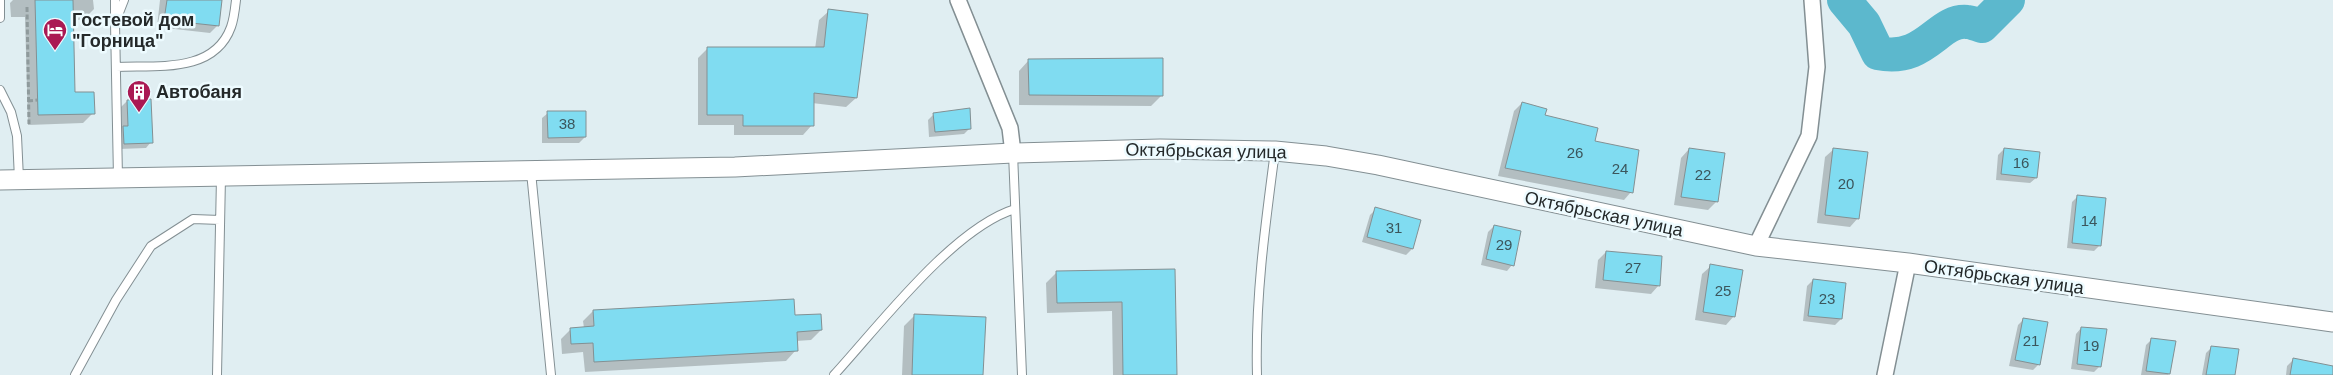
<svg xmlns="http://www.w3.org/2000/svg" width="2333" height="375" font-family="Arial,sans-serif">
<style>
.shadow{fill:#0003}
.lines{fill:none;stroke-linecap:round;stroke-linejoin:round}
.river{stroke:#5cb8cd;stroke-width:34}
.building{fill:#80dcf1;stroke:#839093}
.service-casing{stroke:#838f93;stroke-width:10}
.minor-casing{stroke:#838f93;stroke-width:18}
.tertiary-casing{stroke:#838f93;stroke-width:21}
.path{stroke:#8f9a9c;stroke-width:3;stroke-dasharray:5 2.5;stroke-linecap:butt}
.service{stroke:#fff;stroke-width:8}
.minor{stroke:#fff;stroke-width:15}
.tertiary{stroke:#fff;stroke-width:19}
.labels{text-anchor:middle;stroke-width:5;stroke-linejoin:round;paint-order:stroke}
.number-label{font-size:15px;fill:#3b565c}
.poi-label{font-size:18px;font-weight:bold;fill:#24292a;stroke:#edfbff;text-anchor:start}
.street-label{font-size:18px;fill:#24292a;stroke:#edfbff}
</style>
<rect width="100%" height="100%" fill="#e0eef2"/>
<path class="shadow" d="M 13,0 L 93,0 L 94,9 L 83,20 L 72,20 L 74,94 L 93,113 L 83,123 L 28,125 L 25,17 L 11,17 L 10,3 Z
M 160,0 L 222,0 L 218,25 L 210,33 L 157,27 Z
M 829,11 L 856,98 L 846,107 L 812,103 L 812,125 L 803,135 L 734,135 L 734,125 L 698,125 L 698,58 L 707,49 L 815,49 L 819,20 Z
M 1029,60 L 1161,96 L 1151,106 L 1019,105 L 1019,71 Z
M 127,101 L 151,142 L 146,148 L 119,149 L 118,133 L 122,129 L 121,107 Z
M 1522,103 L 1593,142 L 1631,192 L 1624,200 L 1498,176 L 1514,111 Z
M 968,110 L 970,128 L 964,134 L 929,137 L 928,120 L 934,114 Z
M 548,113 L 585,137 L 579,143 L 542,143 L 542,118 Z
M 1689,149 L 1717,201 L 1708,210 L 1674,205 L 1681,158 Z
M 1834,149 L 1858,218 L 1850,227 L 1817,223 L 1825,157 Z
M 2004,149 L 2036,178 L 2030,183 L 1996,180 L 1998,155 Z
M 2078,196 L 2100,245 L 2094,251 L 2067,248 L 2072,202 Z
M 1376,209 L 1419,221 L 1412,249 L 1406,255 L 1362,242 L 1370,215 Z
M 1494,226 L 1512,265 L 1507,271 L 1481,265 L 1488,232 Z
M 1606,252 L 1659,285 L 1651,294 L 1595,288 L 1598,260 Z
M 1711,266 L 1734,316 L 1726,325 L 1695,320 L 1702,274 Z
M 1174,270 L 1175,375 L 1113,375 L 1112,311 L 1047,313 L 1046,283 L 1057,272 Z
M 1813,280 L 1845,284 L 1841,319 L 1835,325 L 1803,321 L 1807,286 Z
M 593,311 L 821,330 L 811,340 L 796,341 L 796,350 L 786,361 L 585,372 L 583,352 L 562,354 L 561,339 L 571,329 L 584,328 L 583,321 Z
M 915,315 L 982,375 L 902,375 L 904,326 Z
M 2024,319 L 2039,364 L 2033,370 L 2009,366 L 2018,325 Z
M 2081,328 L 2100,366 L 2094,372 L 2071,369 L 2076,334 Z
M 2152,339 L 2169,374 L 2168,375 L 2141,375 L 2146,345 Z
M 2212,347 L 2234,375 L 2202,375 L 2206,353 Z
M 2293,360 L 2317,375 L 2286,375 L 2287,366 Z"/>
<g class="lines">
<path class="river" d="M 1844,0 L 1864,24 L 1878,53 C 1926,63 1938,19 1967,22 C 1972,22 1978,25 1982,26 L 2008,0"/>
</g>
<path class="building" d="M 35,0 L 73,0 L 75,92 L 94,92 L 95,114 L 38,115 Z
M 167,0 L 222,0 L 219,26 L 164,20 Z
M 828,9 L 868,14 L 857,98 L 814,93 L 814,126 L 743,126 L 743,115 L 707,115 L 707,47 L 824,47 Z
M 1163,58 L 1163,96 L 1029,95 L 1028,59 Z
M 151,99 L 153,143 L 124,144 L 123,126 L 128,126 L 127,100 Z
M 1522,102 L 1547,109 L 1545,115 L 1598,128 L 1595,141 L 1639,150 L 1633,193 L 1505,168 Z
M 970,108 L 971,129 L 935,132 L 933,113 Z
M 547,111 L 586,111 L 586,137 L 548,138 Z
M 1689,148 L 1725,153 L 1718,202 L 1681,197 Z
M 1833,148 L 1868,152 L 1859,219 L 1825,215 Z
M 2004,148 L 2040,152 L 2037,178 L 2001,174 Z
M 2077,195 L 2106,198 L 2101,246 L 2072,243 Z
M 1375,207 L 1421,220 L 1413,249 L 1367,237 Z
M 1494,225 L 1521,231 L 1514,266 L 1486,259 Z
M 1606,251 L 1662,256 L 1660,286 L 1603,280 Z
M 1710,264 L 1743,270 L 1735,317 L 1703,312 Z
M 1175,269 L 1177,375 L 1123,375 L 1122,302 L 1057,303 L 1056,271 Z
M 1813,279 L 1846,283 L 1842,319 L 1808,316 Z
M 794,299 L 795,315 L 821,314 L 822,330 L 797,332 L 798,351 L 594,362 L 593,343 L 571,344 L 570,328 L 594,326 L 593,310 Z
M 914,314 L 986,317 L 983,375 L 912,375 Z
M 2023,318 L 2048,322 L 2040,365 L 2015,360 Z
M 2081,327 L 2107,329 L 2101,367 L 2077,364 Z
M 2151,338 L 2176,341 L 2170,374 L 2146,371 Z
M 2211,346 L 2239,349 L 2235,375 L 2206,375 Z
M 2293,358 L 2333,366 L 2333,375 L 2290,375 Z"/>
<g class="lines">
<g class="service-casing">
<path id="service" d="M 115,0 L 115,19
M 0,18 L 0,0
M 116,67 C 156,65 214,74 231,27 C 234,19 235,9 236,0
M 0,90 L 11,112 L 17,136 L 19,179
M 1013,153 L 1022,375
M 531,172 L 551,375
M 118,178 L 115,23 L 124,0
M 75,375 L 116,300 L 151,246 L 193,219 L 220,220
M 217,375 L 221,177
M 834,375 C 879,326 953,228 1015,209
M 1257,375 C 1255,300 1265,226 1275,151"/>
</g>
<g class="minor-casing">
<path id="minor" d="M 958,0 L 1010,128 L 1013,153
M 1756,246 L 1809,136 L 1817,67 L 1812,0
M 1885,375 L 1908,263"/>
</g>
<g class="tertiary-casing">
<path id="tertiary" d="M 0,180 L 735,167 L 1013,153 L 1160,149 L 1275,151 L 1326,156 L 1378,165 L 1756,246 L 1908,263 L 2333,322"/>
</g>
<path class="path" d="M 27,7 L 29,124
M 28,101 L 37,100"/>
<use href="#service" class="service"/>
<use href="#minor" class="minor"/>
<use href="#tertiary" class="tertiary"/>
</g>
<defs>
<g id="hotel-pin" transform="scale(1.25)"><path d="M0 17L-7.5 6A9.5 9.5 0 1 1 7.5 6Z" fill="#aa1953" stroke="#edfbff"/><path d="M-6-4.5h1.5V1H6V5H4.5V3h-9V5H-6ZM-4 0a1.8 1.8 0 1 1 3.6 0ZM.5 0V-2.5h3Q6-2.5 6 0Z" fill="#fff"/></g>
<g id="building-pin" transform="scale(1.25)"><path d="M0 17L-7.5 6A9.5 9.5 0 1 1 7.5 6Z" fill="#aa1953" stroke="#edfbff"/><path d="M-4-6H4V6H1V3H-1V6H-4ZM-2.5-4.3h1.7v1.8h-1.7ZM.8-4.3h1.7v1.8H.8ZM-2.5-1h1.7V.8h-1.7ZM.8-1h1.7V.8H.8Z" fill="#fff"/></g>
</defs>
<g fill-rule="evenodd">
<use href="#hotel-pin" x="55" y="30"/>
<use href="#building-pin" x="139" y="92"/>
</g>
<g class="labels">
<g class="number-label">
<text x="567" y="129">38</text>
<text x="1575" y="158">26</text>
<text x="2021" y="168">16</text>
<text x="1620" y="174">24</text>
<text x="1703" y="180">22</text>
<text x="1846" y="189">20</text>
<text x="2089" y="226">14</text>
<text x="1394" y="233">31</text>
<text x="1504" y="250">29</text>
<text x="1633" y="273">27</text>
<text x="1723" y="296">25</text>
<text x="1827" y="304">23</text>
<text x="2031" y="346">21</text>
<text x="2091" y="351">19</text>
</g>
<g class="poi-label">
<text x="72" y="26">Гостевой дом<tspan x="72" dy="21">"Горница"</tspan></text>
<text x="156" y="98">Автобаня</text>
</g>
<g class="street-label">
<text transform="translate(1206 151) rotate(1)" y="6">Октябрьская улица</text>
<text transform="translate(1604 214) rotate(12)" y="6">Октябрьская улица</text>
<text transform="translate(2004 277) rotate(8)" y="6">Октябрьская улица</text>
</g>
</g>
</svg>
